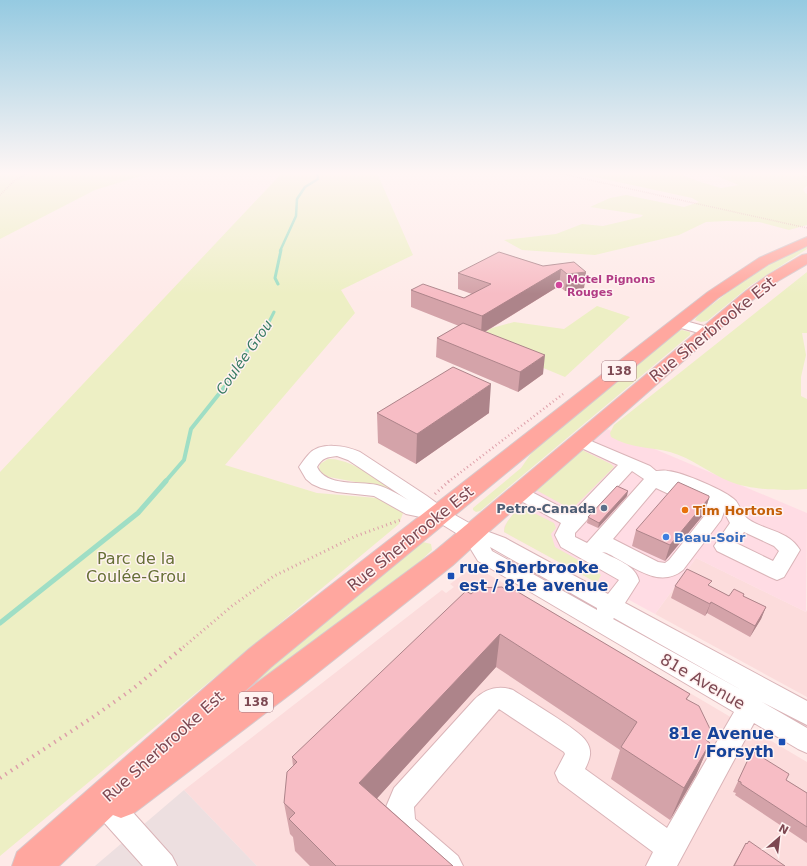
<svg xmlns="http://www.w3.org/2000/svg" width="807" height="866" font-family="'DejaVu Sans',sans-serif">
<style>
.residential{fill:#fcdcdc}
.commercial{fill:#ffdce4}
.industrial{fill:#eddfe0}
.green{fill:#edefc4}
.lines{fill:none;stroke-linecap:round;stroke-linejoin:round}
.stream-far3{stroke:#9fdec5;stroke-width:2.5}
.stream-far2{stroke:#9fdec5;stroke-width:3}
.stream-far1{stroke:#9fdec5;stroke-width:4}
.stream{stroke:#9fdec5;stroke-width:5}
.minor-casing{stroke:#dab4b8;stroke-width:2}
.major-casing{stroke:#d8c8cb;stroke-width:2}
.path-far3{stroke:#dd9fa9;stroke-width:1.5;stroke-dasharray:0.5 1.5;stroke-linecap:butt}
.path-far2{stroke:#dd9fa9;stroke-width:2.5;stroke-dasharray:1 3;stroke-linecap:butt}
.path-far1{stroke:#dd9fa9;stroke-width:3;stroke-dasharray:1 3.5;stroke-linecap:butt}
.path{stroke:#dd9fa9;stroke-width:4;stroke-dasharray:1.5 5;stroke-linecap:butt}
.minor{fill:#fff;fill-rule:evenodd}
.major{fill:#ffa79f;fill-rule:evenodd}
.wall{fill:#d4a3a9}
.shaded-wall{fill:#ad848a}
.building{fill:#f7bdc5;stroke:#ad848a}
.hotel-dot{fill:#d1479c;stroke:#fff2f1;stroke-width:1.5}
.service-dot{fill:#5c6f8a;stroke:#fff2f1;stroke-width:1.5}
.food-dot{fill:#e8710a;stroke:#fff2f1;stroke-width:1.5}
.shop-dot{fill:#3f7fe0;stroke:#fff2f1;stroke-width:1.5}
.transit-dot{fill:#1a4fb4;stroke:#fff2f1;stroke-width:1.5}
.labels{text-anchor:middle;stroke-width:3;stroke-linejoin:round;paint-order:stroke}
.far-hotel-label{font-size:11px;font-weight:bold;fill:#b23c85;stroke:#fff2f1;text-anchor:start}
.shield{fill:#fff2f1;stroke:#a47b82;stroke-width:1}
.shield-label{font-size:12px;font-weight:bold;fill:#7d4852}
.service-label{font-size:13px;font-weight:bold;fill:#4e5e75;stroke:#fff2f1;text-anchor:end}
.food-label{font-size:13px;font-weight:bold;fill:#c56008;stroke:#fff2f1;text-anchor:start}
.shop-label{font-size:13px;font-weight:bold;fill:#366cbe;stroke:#fff2f1;text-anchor:start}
.water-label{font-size:14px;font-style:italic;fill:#377b62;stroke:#fff2f1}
.near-street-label{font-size:16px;fill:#7d4852;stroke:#fff2f1}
.near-park-label{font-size:16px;fill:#677036;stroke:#fff2f1}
.near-transit-label{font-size:16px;font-weight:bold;fill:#164399;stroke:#fff2f1;text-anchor:start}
</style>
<rect width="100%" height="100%" fill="#feeae8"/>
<path class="residential" d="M 696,558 L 806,612 L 807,610 L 807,697 L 655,614 Z
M 473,567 L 476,567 L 807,762 L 807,866 L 257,866 L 184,790 L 442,590 L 446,593 L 454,587 L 450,584 Z"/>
<path class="commercial" d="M 607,429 L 807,513 L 806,612 L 696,558 L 655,614 L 504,532 L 504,527 L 507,522 L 536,490 Z"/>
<path class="industrial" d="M 184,790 L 257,866 L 95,866 Z"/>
<path class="green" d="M 0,173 L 150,173 L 95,190 L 0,239 Z
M 282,173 L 377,173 L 413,255 L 341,290 L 355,313 L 225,465 L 317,493 L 377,498 L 403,513 L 399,524 L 0,856 L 0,472 Z
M 577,173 L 678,173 L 697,181 L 721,188 L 739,185 L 709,173 L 807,173 L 807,186 L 803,189 L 805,193 L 807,194 L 807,225 L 789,230 L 759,222 L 727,221 L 706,222 L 679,235 L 595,255 L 522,250 L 504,240 L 556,234 L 582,224 L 603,226 L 641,217 L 643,215 L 590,207 L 610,198 L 626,195 L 684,207 L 699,202 L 692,198 Z
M 807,245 L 807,249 L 751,285 L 707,321 L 701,322 L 695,320 C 698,314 707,308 713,304 C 742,280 773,261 807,245 Z
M 807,272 L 807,333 L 802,333 L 806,355 L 801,377 L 801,396 L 807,399 L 807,489 C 785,491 751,490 731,482 C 710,474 692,458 670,452 C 650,447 629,448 611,437 L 610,433 L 614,425 Z
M 597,306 L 630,317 L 565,377 L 474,339 L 492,328 L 514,322 L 564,329 Z
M 682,330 L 690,332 L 690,335 L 480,511 L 476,512 L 473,510 L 473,508 L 521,468 L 537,445 L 677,332 Z
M 582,450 L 611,464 L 614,467 L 575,506 L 570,508 L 567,507 L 536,490 Z
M 328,459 C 352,457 397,491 416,505 L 382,487 L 329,477 L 321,474 L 319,470 L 320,464 Z
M 520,506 L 554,523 L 556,528 L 551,534 L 555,547 L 596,570 L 601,575 L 597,583 L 504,532 C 504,522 514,514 520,506 Z
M 423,542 L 431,544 L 432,550 L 416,565 L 237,698 L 236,696 L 415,545 Z"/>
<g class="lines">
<path class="stream-far3" d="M 280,251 L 296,216 L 297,199 L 305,187 L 318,179 L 317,173"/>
<path class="stream-far2" d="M 278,284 L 275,278 L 281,250
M 247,352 L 250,344 L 267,326 L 274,312"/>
<path class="stream-far1" d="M 165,482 L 184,460 L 191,429 L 242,365 L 247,351"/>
<path class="stream" d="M 0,623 L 138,513 L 166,481"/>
<g class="minor-casing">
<path id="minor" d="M 678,319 L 711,328 L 712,331 L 711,334 L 706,335 L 674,326 L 672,323 L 674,320 Z
M 579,436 L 650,466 L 656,471 C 660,471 664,470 668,471 C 682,472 727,491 736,501 C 740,506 742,515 748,519 C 765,531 788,530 800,550 L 784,577 L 777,580 L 770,577 L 717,551 L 714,546 L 730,523 L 724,512 L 721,520 L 683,570 C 661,588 636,569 616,558 C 611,555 606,552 602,552 C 615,559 636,565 639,581 L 625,603 L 807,701 L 807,725 L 762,702 L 807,728 L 807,753 L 798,749 L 754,723 L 677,866 L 646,866 L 653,852 L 559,782 L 555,773 L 565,754 L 564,752 L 499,709 L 414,807 L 415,819 L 458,856 L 463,866 L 426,866 L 394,838 L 386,816 L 386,807 L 394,788 L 474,700 C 485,689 498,685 513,690 C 526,699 580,730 586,741 C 593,751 590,759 585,769 L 667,828 L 734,712 L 478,561 L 464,538 L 435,520 L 406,514 L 374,496 L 337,492 L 321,488 L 312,484 L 306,479 L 299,467 C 302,463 305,458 309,454 C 321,441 346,446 360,452 L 427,496 L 446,510 L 478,528 L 505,538 L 608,594 L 619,580 L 561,547 L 555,535 L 561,523 L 512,496 L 509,492 L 512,488 L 518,486 L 524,488 L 572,513 L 618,465 L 573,444 L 571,441 L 573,438 ZM 337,456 L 348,460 L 408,500 C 398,494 388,488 377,485 C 359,481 326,487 317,467 C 322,458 327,457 337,456 ZM 632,471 L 644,479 L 587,543 L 575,537 L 575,533 ZM 656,488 L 705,511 L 705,515 L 669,560 L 665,563 L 658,562 L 613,539 ZM 744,532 L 774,546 L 779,551 L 773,561 L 736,543 ZM 490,547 L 597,608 L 597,610 L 492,551 ZM 614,618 L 743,691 L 613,619 Z
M 110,794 L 120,798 L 172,856 L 177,866 L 143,866 L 100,818 L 96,808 L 100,798 Z"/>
</g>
<g class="major-casing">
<path id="major" d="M 807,237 L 807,246 L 769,264 L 718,298 L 271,667 L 242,694 L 435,551 L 746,291 L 768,275 L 802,255 L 807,254 L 807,264 L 778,281 L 756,297 L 492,529 L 453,565 L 297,689 L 134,813 L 121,818 L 113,815 L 59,866 L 12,866 L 17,852 L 249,649 L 708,292 L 759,258 Z"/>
</g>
<path class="path-far3" d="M 558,173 L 807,228
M 800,173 L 807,178
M 0,195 L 15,180 L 29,173"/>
<path class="path-far2" d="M 448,482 L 563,394"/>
<path class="path-far1" d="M 435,494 L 449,481
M 180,650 L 232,606 L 274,576 L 356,536 L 403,519"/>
<path class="path" d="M 0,778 L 93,717 L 134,688 L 181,649"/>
<use href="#minor" class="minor"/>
<use href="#major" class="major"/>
</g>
<path class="wall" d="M 543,266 L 586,272 L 584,288 L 565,291 L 559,286 L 485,332 L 543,374 L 518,392 L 436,357 L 437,338 L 459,326 L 411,307 L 411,290 L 464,298 L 472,294 L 458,289 L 458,273 Z
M 377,413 L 489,413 L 416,464 L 378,443 Z
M 627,496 L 598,528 L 587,523 L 588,517 Z
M 709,498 L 704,514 L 665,561 L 632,546 L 636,530 Z
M 675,586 L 710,586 L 729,596 L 744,594 L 743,596 L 766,607 L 761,619 L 750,637 L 707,613 L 705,616 L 671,598 Z
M 509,592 L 690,694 L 687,699 L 707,741 L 710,743 L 696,775 L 670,820 L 611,779 L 620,750 L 496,667 L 377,798 L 453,866 L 310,866 L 295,851 L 293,837 L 290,834 L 284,803 L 293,766 L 292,757 L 471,594 Z
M 752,751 L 786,780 L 807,793 L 807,843 L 735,795 L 736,793 L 733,792 Z
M 746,843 L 785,866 L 733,866 Z"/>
<path class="shaded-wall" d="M 561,269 L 559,286 L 481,334 L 482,316 Z
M 586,272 L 584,288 L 565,291 L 567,274 Z
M 545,355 L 543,374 L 518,392 L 520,372 Z
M 491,384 L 489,413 L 416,464 L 417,434 Z
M 628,491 L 627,496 L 598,528 L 599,523 Z
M 709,498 L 704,514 L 665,561 L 670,545 Z
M 711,602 L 707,613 L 705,616 L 710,604 Z
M 766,607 L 761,619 L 750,637 L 755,626 Z
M 500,634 L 496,667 L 362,815 L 359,783 Z
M 710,743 L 696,775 L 670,820 L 684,788 Z"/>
<path class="building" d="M 499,252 L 543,266 L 574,262 L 586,272 L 567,274 L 561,269 L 482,316 L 411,290 L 423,284 L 464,298 L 491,284 L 458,273 Z
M 463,323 L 545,355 L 520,372 L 437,338 Z
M 453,367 L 491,384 L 417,434 L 377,413 Z
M 678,482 L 709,496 L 709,498 L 670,545 L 636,530 Z
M 617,486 L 628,491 L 599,523 L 588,517 Z
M 687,569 L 712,581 L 708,585 L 729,596 L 734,589 L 744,594 L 743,596 L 766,607 L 755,626 L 711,602 L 710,604 L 675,586 Z
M 502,587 L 509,592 L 513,589 L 690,694 L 686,699 L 699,706 L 711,731 L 706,740 L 710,743 L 684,788 L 621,747 L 637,722 L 500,634 L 359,783 L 453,866 L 336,866 L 289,819 L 295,813 L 284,803 L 287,772 L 297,762 L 292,757 L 466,591 L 471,594 L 478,588 Z
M 752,751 L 789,774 L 786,780 L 807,793 L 807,827 L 741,784 L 741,782 L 738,781 Z
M 749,841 L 785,866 L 734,866 L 746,843 L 747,844 Z"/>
<linearGradient id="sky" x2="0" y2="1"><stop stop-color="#95cae1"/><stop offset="0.59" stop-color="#fff6f5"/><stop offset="1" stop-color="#fff6f5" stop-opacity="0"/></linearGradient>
<rect width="807" height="294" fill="url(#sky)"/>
<circle class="hotel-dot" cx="559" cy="285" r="4"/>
<circle class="service-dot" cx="604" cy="508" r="4"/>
<circle class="food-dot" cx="685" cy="510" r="4"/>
<circle class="shop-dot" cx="666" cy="537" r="4"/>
<g class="transit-dot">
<rect x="447" y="572" width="8" height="8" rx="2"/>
<rect x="778" y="738" width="8" height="8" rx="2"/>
</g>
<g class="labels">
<g class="far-hotel-label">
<text x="567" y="283">Motel Pignons<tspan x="567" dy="13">Rouges</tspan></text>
</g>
<g class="shield">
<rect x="602" y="361" width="34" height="20" rx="3"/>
<rect x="239" y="692" width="34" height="20" rx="3"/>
</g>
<g class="shield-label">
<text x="619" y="375">138</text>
<text x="256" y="706">138</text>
</g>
<g class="service-label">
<text x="596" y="513">Petro-Canada</text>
</g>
<g class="food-label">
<text x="693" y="515">Tim Hortons</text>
</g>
<g class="shop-label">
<text x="674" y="542">Beau-Soir</text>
</g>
<g class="water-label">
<text transform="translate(244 357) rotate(-55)" y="5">Coulée Grou</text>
</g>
<g class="near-street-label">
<text transform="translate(712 329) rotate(-39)" y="6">Rue Sherbrooke Est</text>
<text transform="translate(410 538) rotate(-39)" y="6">Rue Sherbrooke Est</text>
<text transform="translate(703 681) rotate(30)" y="6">81e Avenue</text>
<text transform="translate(163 746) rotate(-42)" y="6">Rue Sherbrooke Est</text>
</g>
<g class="near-park-label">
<text x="136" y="564">Parc de la<tspan x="136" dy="18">Coulée-Grou</tspan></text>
</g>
<g class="near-transit-label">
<text x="459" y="573">rue Sherbrooke<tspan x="459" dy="18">est / 81e avenue</tspan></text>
<text x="774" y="739" text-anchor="end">81e Avenue<tspan x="774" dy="18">/ Forsyth</tspan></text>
</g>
</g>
<g transform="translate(779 838) rotate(28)" stroke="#fff2f1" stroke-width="3" paint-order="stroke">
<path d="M0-3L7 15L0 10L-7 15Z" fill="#7d4852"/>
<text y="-6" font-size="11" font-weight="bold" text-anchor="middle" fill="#7d4852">N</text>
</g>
</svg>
